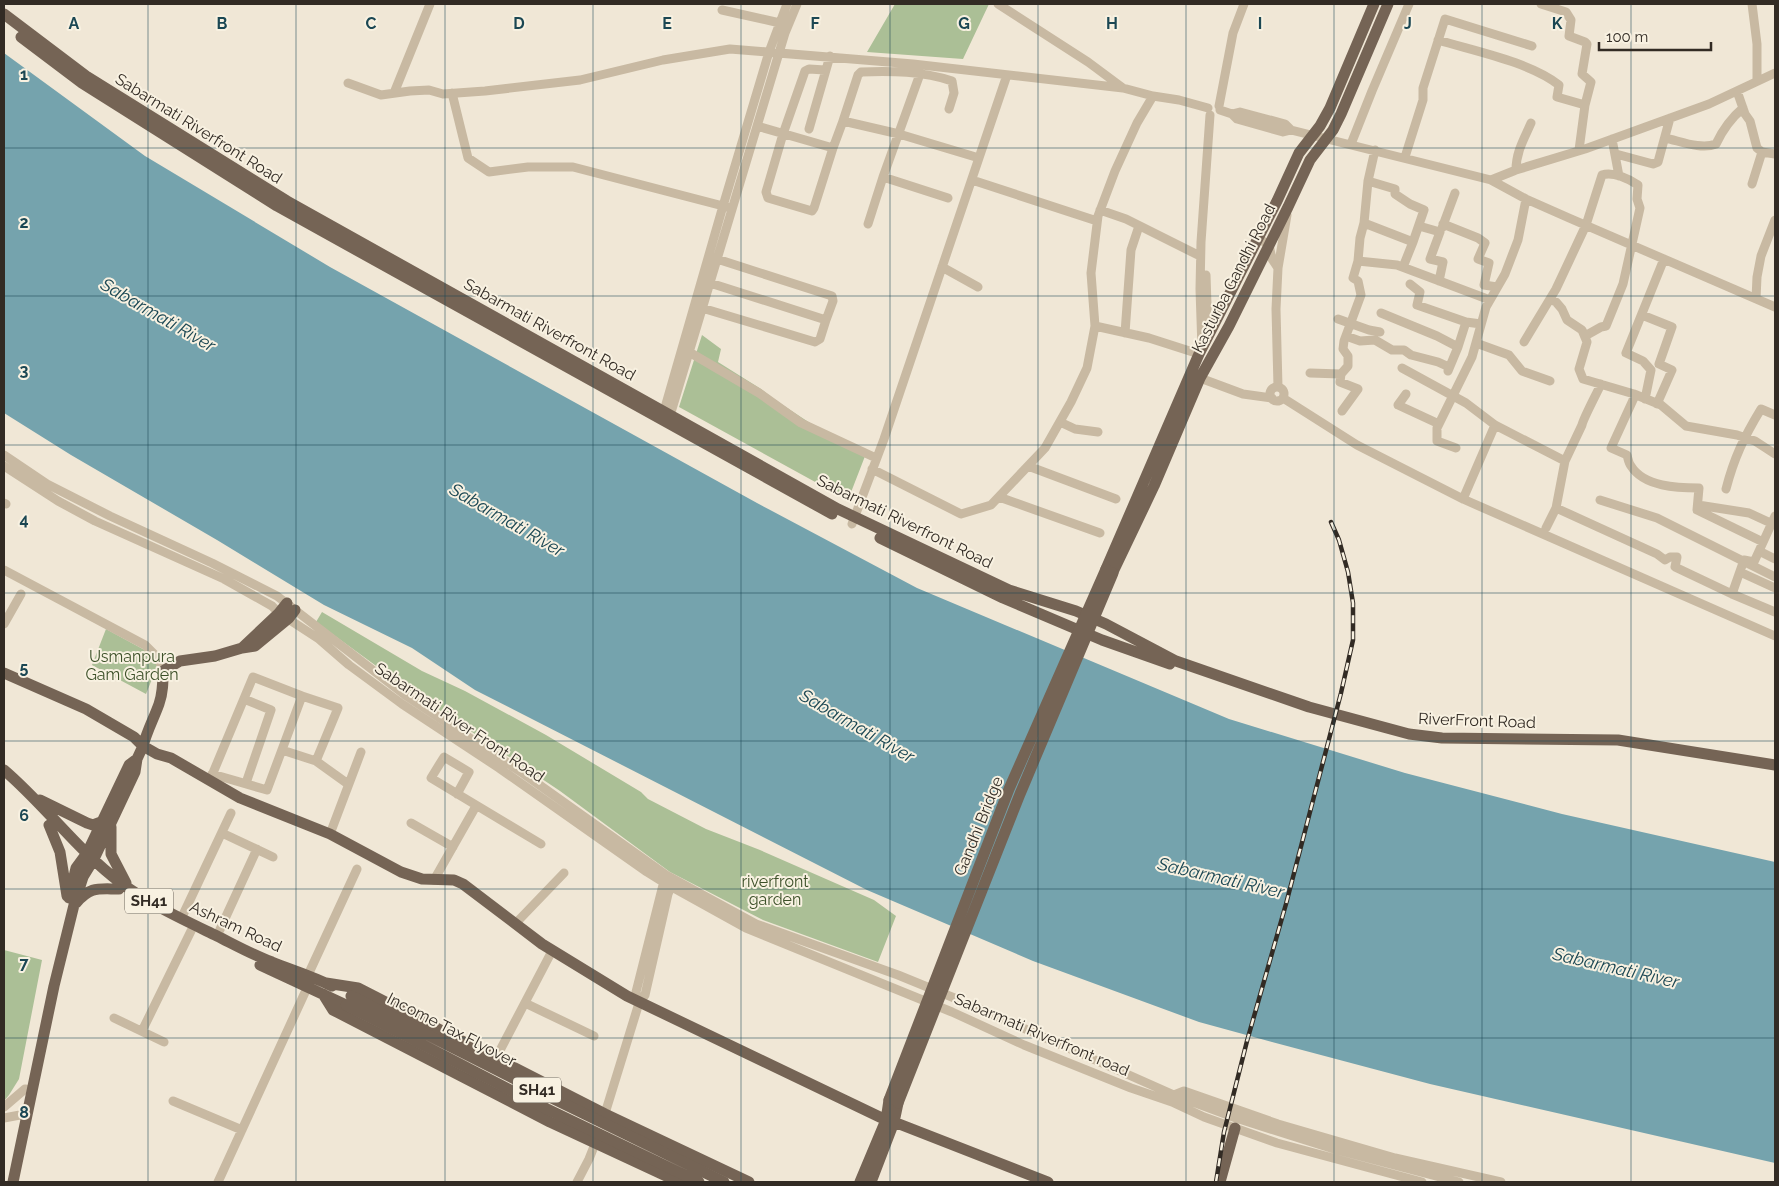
<svg xmlns="http://www.w3.org/2000/svg" width="1779" height="1186" font-family="Raleway,sans-serif">
<style>
.green{fill:#abbf96}
.water{fill:#75a3ad}
.lines{fill:none;stroke-linecap:round;stroke-linejoin:round}
.minor{stroke:#c8b9a2;stroke-width:9}
.major{stroke:#756455;stroke-width:11}
.rail-casing{stroke:#322b24;stroke-width:4.5}
.rail{stroke:#f8f1e1;stroke-width:2.5;stroke-dasharray:8;stroke-linecap:butt}
.major-bridge{stroke:#756455;stroke-width:11}
.grid{fill:none;stroke:#1b4753;stroke-width:1;stroke-opacity:0.55}
.labels{text-anchor:middle;stroke-width:4;stroke-linejoin:round;paint-order:stroke}
.shield{fill:#f8f1e1;stroke:#6d665d;stroke-width:1}
.shield-label{font-size:15px;font-weight:bold;fill:#322b24}
.street-label{font-size:16px;fill:#322b24;stroke:#f8f1e1}
.park-label{font-size:16px;fill:#3c5028;stroke:#f8f1e1}
.water-label{font-size:18px;font-style:italic;fill:#1b4753;stroke:#f8f1e1}
.grid-label{font-size:16px;text-anchor:middle;font-weight:bold;fill:#1b4753;stroke:#f8f1e1;stroke-width:4;stroke-linejoin:round;paint-order:stroke}
</style>
<rect width="100%" height="100%" fill="#f0e7d6"/>
<path class="green" d="M 895,4 L 989,4 L 963,59 L 867,52 Z
M 702,335 L 721,349 L 718,362 L 761,389 L 775,400 L 810,423 L 867,451 L 848,500 L 679,407 Z
M 322,612 L 422,671 L 465,691 L 546,735 L 641,792 L 648,799 L 706,829 L 760,850 L 874,900 L 896,916 L 878,962 L 763,920 L 670,872 L 560,791 L 405,687 L 316,622 Z
M 106,629 L 152,654 L 158,664 L 146,694 L 92,665 Z
M 4,950 L 42,960 L 19,1079 L 9,1095 L 4,1101 Z"/>
<path class="water" d="M 4,53 L 145,156 L 330,267 L 757,503 L 917,588 L 1229,719 L 1405,773 L 1562,814 L 1775,862 L 1775,1163 L 1430,1084 L 1272,1042 L 1199,1022 L 1033,961 L 867,890 L 475,690 L 412,648 L 324,605 L 217,540 L 71,455 L 4,413 Z"/>
<g class="lines">
<path class="minor" d="M 998,4 L 1088,62 L 1123,88 L 1153,96 L 1179,100 L 1208,108
M 1541,4 L 1566,12 L 1571,20 L 1569,36 L 1585,42 L 1587,44 L 1582,74 L 1591,82 L 1585,105 L 1579,150
M 1752,4 L 1757,44 L 1757,81
M 722,10 L 780,23
M 1438,40 C 1474,51 1530,62 1559,85 L 1557,97 L 1585,105
M 920,74 L 883,177 L 948,198
M 348,83 L 381,95 L 410,91 L 429,90 L 443,94 L 485,91 L 580,80 L 663,60 L 730,49 L 913,64 L 1123,88
M 1737,91 L 1745,114 L 1750,121 L 1757,148 L 1762,152 L 1775,154
M 394,93 L 430,4
M 452,93 L 468,158 L 489,172 L 528,167 L 573,167 L 727,207
M 1219,106 L 1233,33 L 1244,4
M 1220,110 L 1232,114 L 1237,119 L 1283,132 L 1291,130
M 1232,114 L 1240,112 L 1285,124 L 1291,130 L 1491,180 L 1516,170 L 1585,149 L 1709,104 L 1775,73
M 843,121 L 858,75 L 861,72 C 891,71 923,71 952,81 L 954,93 L 949,109
M 757,126 C 782,133 808,141 833,148 L 814,208 L 812,211 L 768,198 L 766,192 L 783,134 L 805,71 L 809,69 L 825,70
M 809,129 L 830,56
M 1665,138 C 1680,141 1701,150 1716,144 C 1723,129 1730,119 1743,108
M 1612,139 L 1619,176
M 1351,144 L 1372,91 L 1409,4
M 833,148 L 843,121 L 899,134 L 979,158
M 1616,154 L 1653,164 L 1658,162 L 1670,118
M 1405,157 L 1423,100 L 1423,88 L 1445,19 L 1532,46
M 1516,170 C 1516,152 1524,139 1531,123
M 972,180 L 1097,221
M 1491,180 L 1526,199 L 1569,218 L 1775,307
M 1368,181 L 1395,189 L 1395,194 L 1410,204 L 1424,210 L 1413,242
M 1752,184 L 1762,152
M 1100,210 L 1126,219 L 1200,256
M 1364,223 L 1413,242 L 1403,267
M 868,224 L 883,177
M 1443,224 L 1478,238 L 1485,243 L 1478,259 L 1489,263 L 1484,285 L 1497,287
M 1419,226 L 1440,232 L 1430,259 L 1443,262 L 1439,281
M 1442,228 L 1455,193
M 1258,238 L 1269,245 L 1272,259 L 1278,268
M 1358,261 L 1397,265 L 1490,300
M 942,267 L 978,287
M 1206,275 L 1208,337
M 710,283 L 826,320 L 833,301 L 832,296 L 717,259
M 1410,284 L 1420,292 L 1417,305 L 1466,322
M 1550,299 L 1556,302 L 1562,309 L 1567,320 L 1582,330 L 1587,342 L 1579,369 L 1583,379 L 1634,394 L 1661,405 L 1686,426 L 1737,435 L 1755,441 L 1775,454
M 1756,299 L 1757,277 L 1761,256 L 1775,220
M 702,308 L 815,342 L 820,339 L 826,320
M 1381,313 L 1437,336 L 1458,347
M 1642,315 L 1672,327 L 1659,364 L 1672,370 L 1657,404
M 1338,319 L 1369,330 L 1380,332
M 1095,326 L 1149,338 L 1199,354
M 1125,333 L 1131,250 L 1139,226
M 1346,336 L 1360,341 L 1375,340 L 1392,350 L 1404,350 L 1411,355 L 1438,362 L 1449,367
M 1524,342 L 1556,289 L 1586,225 L 1602,175 C 1613,171 1629,179 1638,185 L 1637,199 L 1640,208 L 1623,284 L 1606,326 L 1601,327 L 1585,336
M 1476,343 L 1509,355 L 1522,371 L 1550,381
M 1202,349 L 1200,289 L 1201,242 L 1210,115
M 689,352 L 759,393 L 801,423 L 876,458
M 1402,368 L 1466,403 L 1495,425 L 1565,461
M 1448,371 L 1458,347 L 1466,322 L 1481,324
M 1310,373 L 1341,374 L 1340,382 L 1358,389 L 1342,411
M 1341,374 L 1348,366 L 1348,356 L 1343,349 L 1344,341 L 1361,295 L 1358,281 L 1353,278 L 1358,261 L 1360,238 L 1364,223 L 1368,181 L 1375,150
M 1200,378 L 1243,394 L 1272,398
M 1278,387 L 1276,309 L 1278,268 L 1287,215
M1270 394a7 7 0 1 1 14 0a7 7 0 1 1-14 0Z
M 1406,394 L 1398,405 L 1439,424
M 1634,394 L 1633,400 L 1611,448 L 1627,455 C 1628,459 1629,464 1631,466 C 1644,487 1678,488 1699,488 L 1697,510 L 1763,542
M 1283,398 L 1357,445 L 1463,499 L 1775,636
M 1645,399 L 1651,370 L 1643,361 L 1626,353 L 1664,259
M 661,417 L 664,411 L 723,206 L 769,52 L 787,4
M 669,419 L 785,33 L 797,4
M 1060,422 L 1075,429 L 1098,432
M 1456,448 L 1437,441 L 1437,428 L 1472,357 L 1486,307 L 1505,274 L 1518,240 L 1526,199
M 4,455 L 47,484 L 110,516 L 212,563 L 277,596 L 405,695 L 524,774 L 666,875 L 756,924 L 898,975 L 969,1004 L 1174,1095 L 1236,1118 L 1337,1150 L 1459,1182
M 4,466 L 58,501 L 95,521 L 224,579 L 272,606 L 279,613 L 319,639 L 349,665 L 402,704 L 499,768 L 647,872 L 663,882 L 746,928 L 952,1012 L 1024,1045 L 1131,1088 L 1172,1102 L 1204,1117 L 1277,1143 L 1422,1182
M 1028,466 L 1116,499
M 872,469 L 961,514 L 991,505 L 1045,448 L 1071,402 L 1087,368 L 1095,326 L 1091,273 L 1098,216 L 1115,171 L 1137,123 L 1153,96
M 1726,489 C 1734,458 1744,437 1761,409 L 1775,415
M 999,497 L 1100,533
M 1463,499 L 1495,425
M 1600,500 L 1657,518 L 1775,577
M 4,503 L 6,504
M 1698,505 L 1749,513 L 1775,525
M 1556,508 L 1565,461 L 1582,425 C 1583,419 1597,393 1601,384
M 1775,516 L 1754,562 L 1744,560 L 1732,594 L 1775,612
M 852,524 L 884,439 L 1007,75
M 1546,528 L 1556,508 L 1657,554 L 1665,560 L 1670,557 L 1677,557 L 1675,567 L 1732,594
M 1759,551 L 1775,559
M 4,570 L 145,645 L 159,659 L 163,671
M 1740,572 L 1775,588
M 4,624 L 21,594
M 244,699 L 271,710 L 246,783
M 282,750 L 316,761 L 338,708 L 302,696
M 316,761 L 348,784
M 210,780 L 253,677 L 302,696 L 267,790 L 212,774
M 457,794 L 469,772 L 444,757 L 431,778 L 541,844
M 411,823 L 453,847
M 222,833 L 273,857
M 330,834 L 361,752
M 434,880 L 476,806
M 181,919 L 231,813
M 515,924 L 564,873
M 217,936 L 257,849
M 308,975 L 357,869
M 525,1003 L 594,1036
M 639,1003 L 636,992 L 665,877
M 114,1018 L 164,1042
M 142,1031 L 191,931
M 496,1058 L 552,951
M 1174,1095 L 1184,1091 L 1278,1124 L 1395,1158 L 1501,1182
M 173,1101 L 242,1130
M 4,1107 L 25,1089 L 32,1090
M 4,1118 L 20,1115 L 26,1116
M 603,1120 L 639,1003 L 645,995 L 668,894 L 673,883
M 218,1182 L 307,988
M 577,1182 L 589,1159 L 597,1139"/>
<path class="major" d="M 4,14 L 86,76 L 287,201 L 838,509 L 1009,590 L 1076,611 L 1106,624 L 1176,661 L 1309,707 L 1409,734 L 1442,738 L 1618,740 L 1775,765
M 21,37 L 82,83 L 277,206 L 832,514
M 880,538 L 1003,598 L 1102,640 L 1170,664
M 1106,569 L 1199,354 L 1277,201 L 1299,153 L 1320,126 L 1330,108 L 1374,4
M 1113,572 L 1154,486 L 1200,378 L 1229,326 L 1288,207 L 1310,160 L 1333,130 L 1341,114 L 1388,4
M 287,603 L 279,613 L 242,648 L 255,646 L 289,618 L 295,610
M 4,673 L 86,709 L 134,737 L 143,746
M 143,746 C 147,731 154,718 159,704 C 163,693 163,682 163,671 L 180,661 L 215,656 L 242,648
M 4,770 C 45,805 77,850 121,883 C 151,905 184,920 217,936 C 235,945 253,955 272,962 C 292,970 312,976 332,986
M 40,800 L 87,823 L 93,825 L 101,822
M 49,825 L 60,852 L 67,896
M 111,827 L 111,854 L 126,883
M 69,898 L 76,868 L 87,853 L 129,765 L 137,759
M 76,903 C 91,886 98,889 119,889
M 260,965 L 346,1005
M 326,983 L 358,988 L 605,1114 L 749,1182
M 323,994 L 333,1010 L 550,1122 L 679,1182
M 894,1122 L 1048,1182
M 13,1182 L 54,986 L 74,905 L 83,877 L 94,859 L 135,772 L 137,759 L 143,746 L 157,754 L 171,758 L 240,798 L 330,834 L 401,872 L 422,879 L 454,880 L 463,884 L 542,944 L 627,996 L 886,1120
M 860,1182 L 886,1120 L 889,1100
M 871,1182 L 894,1122 L 898,1103
M 1220,1182 L 1235,1128"/>
<g class="rail-casing">
<path id="rail" d="M 1216,1182 L 1224,1132 L 1247,1041 L 1286,904 L 1341,693 L 1353,640 L 1353,603 L 1348,572 L 1339,540 L 1331,522"/>
</g>
<use href="#rail" class="rail"/>
<path class="major-bridge" d="M 351,996 L 552,1098 L 724,1182
M 346,1005 L 547,1109 L 699,1182
M 889,1100 L 1009,789 L 1106,569
M 898,1103 L 1020,794 L 1113,573"/>
</g>
<path class="grid" d="M 148,4 L 148,1182M 296,4 L 296,1182M 445,4 L 445,1182M 593,4 L 593,1182M 741,4 L 741,1182M 890,4 L 890,1182M 1038,4 L 1038,1182M 1186,4 L 1186,1182M 1334,4 L 1334,1182M 1482,4 L 1482,1182M 1631,4 L 1631,1182M 4,148 L 1775,148M 4,296 L 1775,296M 4,445 L 1775,445M 4,593 L 1775,593M 4,741 L 1775,741M 4,889 L 1775,889M 4,1038 L 1775,1038"/>
<g class="labels">
<g class="shield">
<rect x="125" y="888.5" width="48" height="25" rx="4"/>
<rect x="513" y="1077.5" width="48" height="25" rx="4"/>
</g>
<g class="shield-label">
<text x="149" y="906">SH41</text>
<text x="537" y="1095">SH41</text>
</g>
<g class="street-label">
<text transform="translate(199 128) rotate(32)" y="6">Sabarmati Riverfront Road</text>
<text transform="translate(1233 278) rotate(-63)" y="6">Kasturba Gandhi Road</text>
<text transform="translate(550 329) rotate(29)" y="6">Sabarmati Riverfront Road</text>
<text transform="translate(905 521) rotate(26)" y="6">Sabarmati Riverfront Road</text>
<text transform="translate(1477 720) rotate(2)" y="6">RiverFront Road</text>
<text transform="translate(460 722) rotate(34)" y="6">Sabarmati River Front Road</text>
<text transform="translate(978 826) rotate(-68)" y="6">Gandhi Bridge</text>
<text transform="translate(236 926) rotate(25)" y="6">Ashram Road</text>
<text transform="translate(452 1029) rotate(27)" y="6">Income Tax Flyover</text>
<text transform="translate(1042 1034) rotate(23)" y="6">Sabarmati Riverfront road</text>
</g>
<g class="park-label">
<text x="132" y="662">Usmanpura<tspan x="132" dy="18">Gam Garden</tspan></text>
<text x="775" y="887">riverfront<tspan x="775" dy="18">garden</tspan></text>
</g>
<g class="water-label">
<text transform="translate(158 315) rotate(30)" y="6">Sabarmati River</text>
<text transform="translate(507 520) rotate(30)" y="6">Sabarmati River</text>
<text transform="translate(857 726) rotate(30)" y="6">Sabarmati River</text>
<text transform="translate(1221 878) rotate(13)" y="6">Sabarmati River</text>
<text transform="translate(1616 968) rotate(13)" y="6">Sabarmati River</text>
</g>
</g>
<g class="grid-label">
<text x="74" y="29">A</text>
<text x="222" y="29">B</text>
<text x="371" y="29">C</text>
<text x="519" y="29">D</text>
<text x="667" y="29">E</text>
<text x="815" y="29">F</text>
<text x="964" y="29">G</text>
<text x="1112" y="29">H</text>
<text x="1260" y="29">I</text>
<text x="1408" y="29">J</text>
<text x="1557" y="29">K</text>
<text x="24" y="80">1</text>
<text x="24" y="228">2</text>
<text x="24" y="376">3</text>
<text x="24" y="525">4</text>
<text x="24" y="673">5</text>
<text x="24" y="821">6</text>
<text x="24" y="969">7</text>
<text x="24" y="1118">8</text>
</g>
<rect width="1779" height="1186" fill="none" stroke="#322b24" stroke-width="10"/>
<path d="M1599 42v8h112v-8" fill="none" stroke="#322b24" stroke-width="2.5"/>
<text x="1606" y="42" font-size="15" fill="#322b24" stroke="#f8f1e1" stroke-width="4" paint-order="stroke">100 m</text>
</svg>
